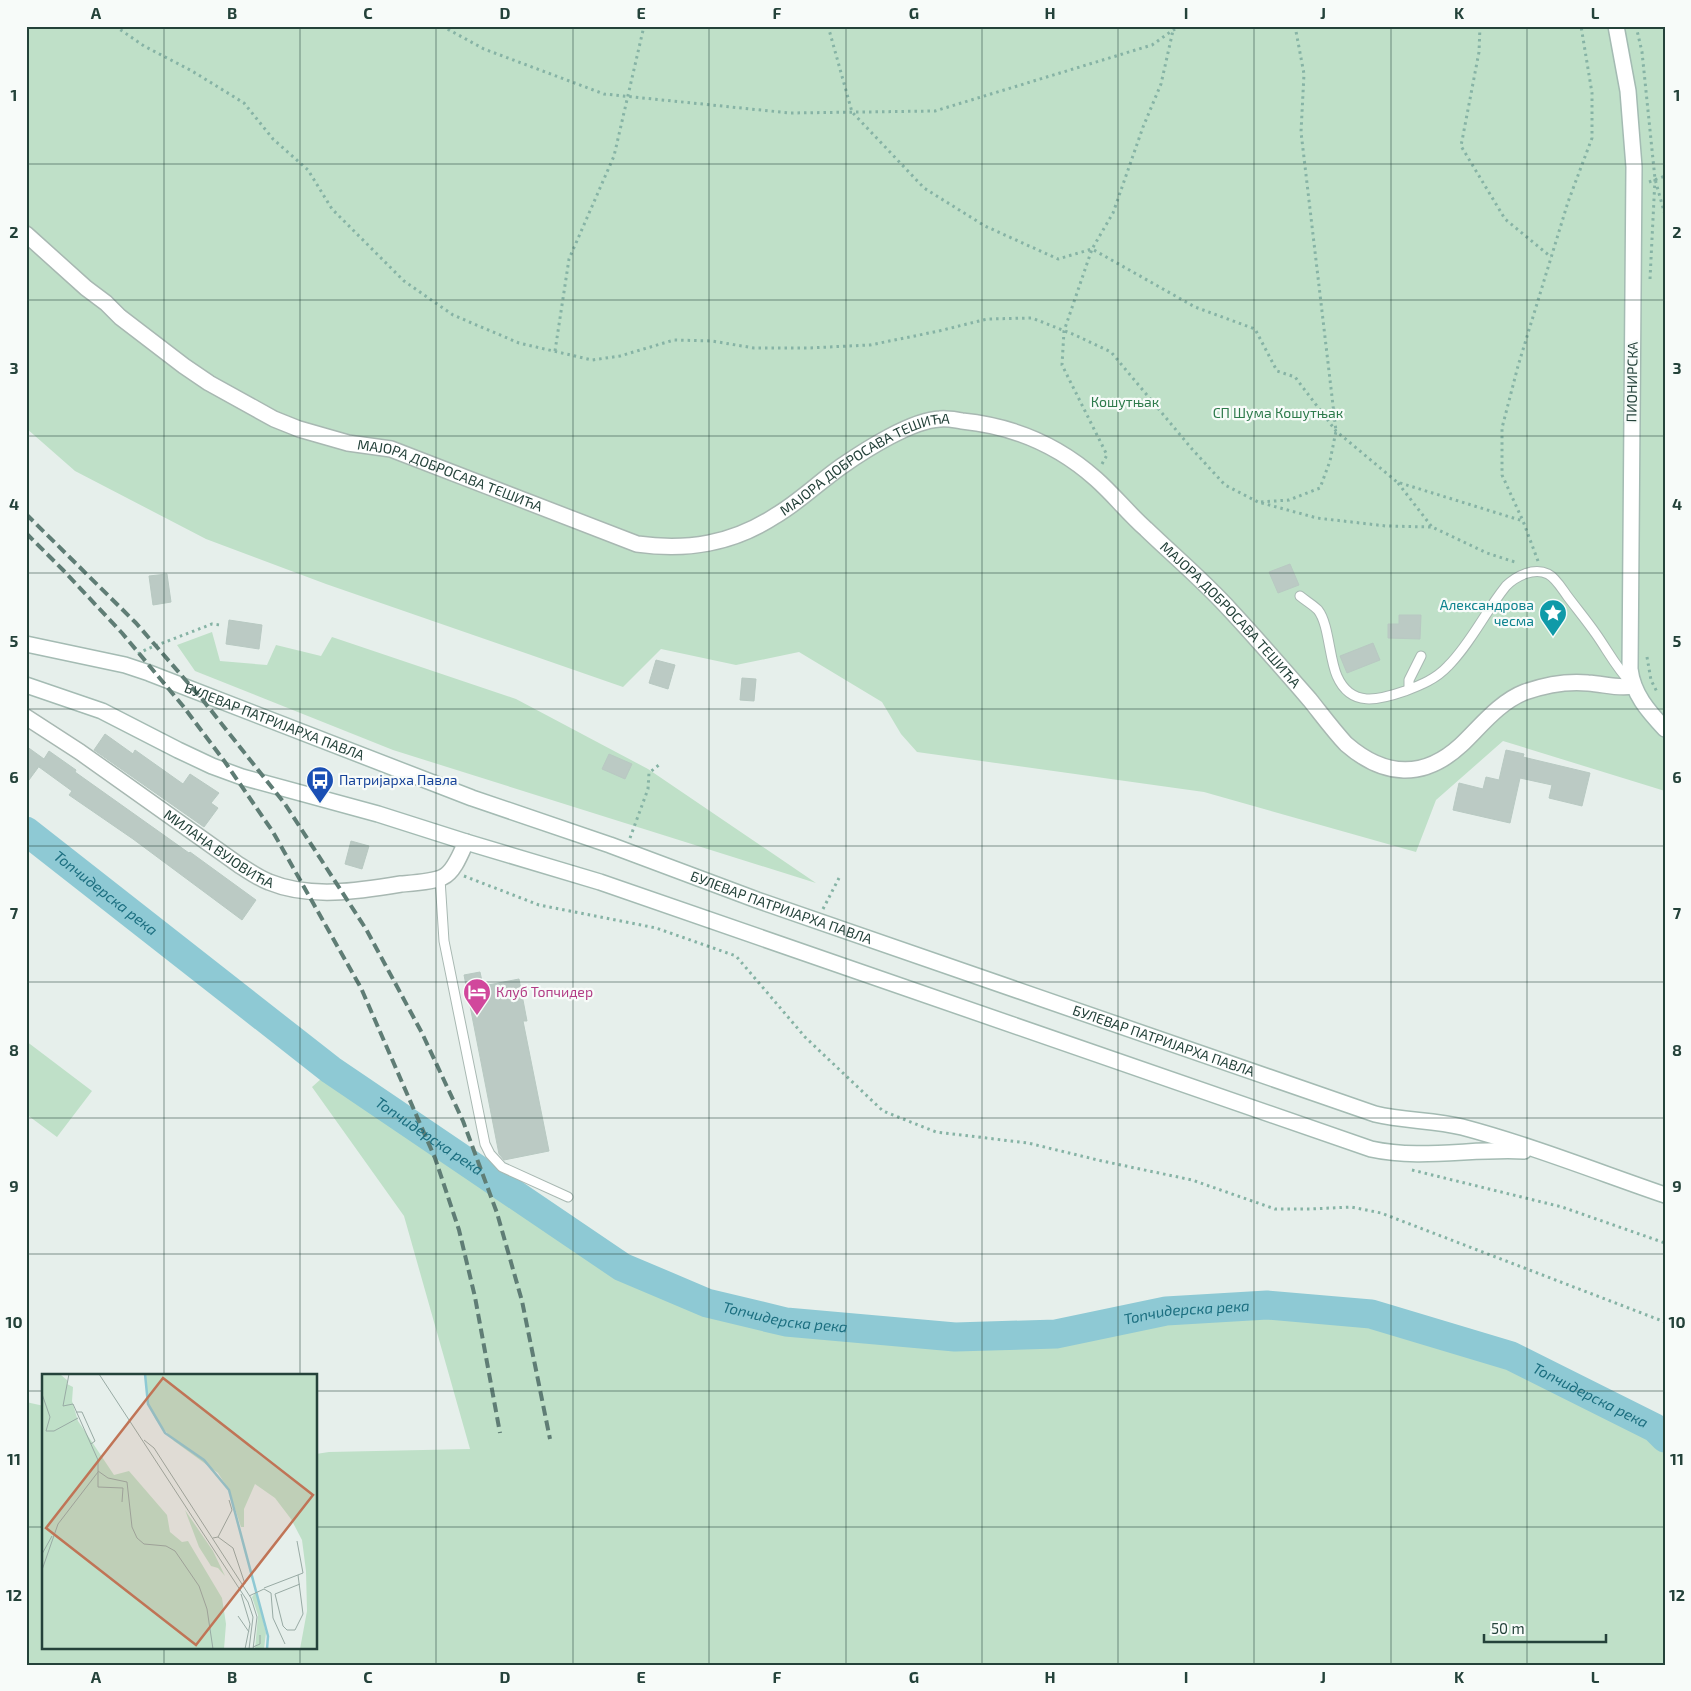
<svg xmlns="http://www.w3.org/2000/svg" width="1691" height="1691" font-family="'Exo 2',sans-serif">
<style>
.green{fill:#bfe0c8}
.lines{fill:none;stroke-linecap:round;stroke-linejoin:round}
.river{stroke:#8ec9d4;stroke-width:29}
.building{fill:#bbcac4;stroke:#b8c9c2}
.lane-casing{stroke:#a8b8b2;stroke-width:11}
.street-casing{stroke:#a8b8b2;stroke-width:18}
.secondary-casing{stroke:#a4bbb3;stroke-width:18}
.path{stroke:#86b3a5;stroke-width:3;stroke-dasharray:2.5 4;stroke-linecap:butt}
.lane{stroke:#fff;stroke-width:9}
.street{stroke:#fff;stroke-width:15}
.secondary{stroke:#fff;stroke-width:15}
.rail{stroke:#5f7d75;stroke-width:4;stroke-dasharray:10 5;stroke-linecap:butt}
.grid{fill:none;stroke:#24423a;stroke-width:1;stroke-opacity:0.55}
.labels{text-anchor:middle;stroke-width:4.5;stroke-linejoin:round;paint-order:stroke}
.street-label{font-size:14px;fill:#24423a;stroke:#f7fbf9}
.park-label{font-size:14px;fill:#2d7a4b;stroke:#f7fbf9}
.culture-label{font-size:14px;fill:#0d838f;stroke:#f7fbf9;text-anchor:end}
.transit-label{font-size:14px;fill:#164399;stroke:#f7fbf9;text-anchor:start}
.hotel-label{font-size:14px;fill:#b23c85;stroke:#f7fbf9;text-anchor:start}
.water-label{font-size:15px;font-style:italic;fill:#1c6f80;stroke:#f7fbf9}
.inset-river{fill:none;stroke:#8ec9d4;stroke-width:2.5}
.inset-road{fill:none;stroke:#98aaa4;stroke-width:1}
.view{fill:#c07456;fill-opacity:0.15;stroke:#c07456;stroke-width:2.5}
.inset-edge{fill:none;stroke:#24423a;stroke-width:2.5}
.neatline{fill:none;stroke:#24423a;stroke-width:2}
.grid-label{font-size:16px;text-anchor:middle;font-weight:bold;fill:#24423a}
</style>
<rect width="100%" height="100%" fill="#e6efeb"/>
<path class="green" d="M 26,26 L 1665,26 L 1665,791 L 1503,741 L 1436,800 L 1416,852 L 1204,792 L 917,752 L 901,734 L 882,702 L 799,652 L 736,665 L 661,649 L 623,687 L 326,584 L 206,539 L 75,471 L 26,428 Z
M 212,632 L 220,661 L 267,665 L 276,645 L 321,656 L 332,637 L 516,699 L 648,769 L 816,883 L 393,750 L 195,671 L 177,645 Z
M 26,1041 L 92,1091 L 57,1137 L 26,1114 Z
M 331,1070 L 622,1267 L 707,1303 L 786,1322 L 955,1337 L 1056,1334 L 1166,1311 L 1267,1305 L 1371,1314 L 1511,1356 L 1655,1428 L 1665,1438 L 1665,1665 L 26,1665 L 26,1402 L 44,1406 L 44,1647 L 316,1647 L 316,1454 L 329,1452 L 470,1449 L 404,1216 L 312,1087 Z"/>
<g class="lines">
<path class="river" id="s1" d="M 26,831 L 331,1070 L 622,1267 L 707,1303 L 786,1322 L 955,1337 L 1056,1334 L 1166,1311 L 1267,1305 L 1371,1314 L 1511,1356 L 1655,1428 L 1665,1438"/>
</g>
<path class="building" d="M 1290,564 L 1299,585 L 1278,593 L 1269,572 Z
M 167,574 L 171,602 L 153,605 L 149,576 Z
M 1399,615 L 1421,615 L 1420,639 L 1388,638 L 1388,624 L 1399,624 Z
M 229,620 L 262,625 L 259,649 L 226,644 Z
M 1373,643 L 1380,660 L 1347,673 L 1340,656 Z
M 656,660 L 675,665 L 668,689 L 649,683 Z
M 742,678 L 756,679 L 754,701 L 740,700 Z
M 105,734 L 133,754 L 135,750 L 183,784 L 190,774 L 219,793 L 211,803 L 218,808 L 204,827 L 94,750 Z
M 26,746 L 44,759 L 49,751 L 76,770 L 75,772 L 189,853 L 190,852 L 256,900 L 242,920 L 133,839 L 69,795 L 72,791 L 39,767 L 40,765 L 26,784 Z
M 1506,750 L 1524,754 L 1523,757 L 1590,773 L 1582,806 L 1549,798 L 1552,785 L 1520,778 L 1510,823 L 1453,810 L 1459,783 L 1483,789 L 1486,777 L 1499,780 Z
M 609,754 L 632,764 L 625,779 L 602,769 Z
M 351,841 L 369,846 L 362,869 L 345,864 Z
M 480,972 L 483,986 L 519,979 L 527,1021 L 523,1021 L 549,1151 L 504,1160 L 499,1154 L 464,975 Z"/>
<g class="lines">
<g class="lane-casing">
<path id="lane" d="M 1300,596 C 1306,601 1313,605 1318,610 C 1329,624 1329,658 1337,676 C 1351,708 1379,700 1405,691 C 1421,685 1436,679 1448,666 C 1471,643 1485,612 1506,586 C 1516,576 1534,567 1548,574 C 1556,578 1562,589 1568,597 C 1577,609 1587,621 1596,634 C 1608,651 1617,669 1632,684
M 1409,689 L 1409,680 L 1421,656
M 440,879 L 444,941 L 485,1144 L 490,1154 L 502,1167 L 568,1197"/>
</g>
<g class="street-casing">
<g id="street">
<path id="s2" d="M 26,234 L 86,288 L 106,303 L 120,317 L 184,366 L 209,383 L 274,419 L 299,429 L 348,443 L 391,449 L 637,544 C 687,551 732,544 775,516 C 799,502 819,482 842,466 C 865,450 912,420 940,419 C 947,418 955,420 962,421 C 1012,426 1058,445 1096,479 C 1114,495 1128,513 1146,529 C 1174,556 1205,582 1231,611 C 1258,640 1284,670 1310,700 C 1322,715 1333,730 1346,744 C 1384,777 1423,780 1461,745 C 1480,727 1499,702 1525,692 C 1545,685 1567,681 1588,683 C 1604,684 1618,689 1633,686"/>
<path id="s3" d="M 26,717 L 80,752 L 239,865 C 249,871 258,878 269,882 C 310,899 359,891 401,884 C 413,883 433,882 443,877 C 454,872 461,853 466,842"/>
</g>
</g>
<g class="secondary-casing">
<g id="secondary">
<path d="M 1616,26 L 1628,91 L 1634,167 L 1630,669 C 1633,694 1648,711 1665,729"/>
<path id="s4" d="M 26,644 L 125,665 L 149,673 L 472,798 L 610,845 L 757,900 L 1375,1114 C 1404,1121 1434,1120 1462,1127 C 1530,1145 1598,1172 1665,1195"/>
<path d="M 26,685 L 102,711 L 178,750 L 212,766 L 242,777 L 378,814 L 466,842 L 600,882 L 1371,1149 C 1421,1160 1473,1148 1524,1151"/>
</g>
</g>
<path class="path" d="M 115,26 L 144,46 L 192,71 L 244,103 L 273,139 L 308,170 L 332,209 L 404,281 L 453,315 L 519,343 L 592,360 L 620,356 L 674,340 L 712,341 L 754,348 L 808,348 L 870,345 L 939,331 L 987,319 L 1032,318 L 1075,335 L 1111,352 L 1192,449 L 1225,485 L 1258,502 L 1317,518 L 1386,526 L 1432,527 L 1487,553 L 1518,563
M 442,26 L 484,49 L 604,94 L 790,113 L 935,111 L 1152,45 L 1173,30 L 1183,26
M 828,26 L 852,112 L 924,188 L 985,226 L 1058,259 L 1092,249 L 1113,213 L 1143,127 L 1161,84 L 1174,26
M 1480,26 L 1479,52 L 1461,146 L 1505,219 L 1551,257
M 1636,26 L 1642,52 L 1655,179 L 1665,215
M 1649,182 L 1665,176
M 1650,279 L 1655,179
M 555,351 L 569,259 L 614,156 L 644,26
M 1102,464 L 1107,455 L 1062,365 L 1064,331 L 1092,249 L 1195,307 L 1255,329 L 1277,371 L 1295,377 L 1336,431 L 1397,482 L 1523,521
M 1398,483 L 1432,527
M 1261,502 L 1289,500 L 1320,488 L 1330,461 L 1336,431 L 1301,132 L 1304,74 L 1295,26
M 1538,561 L 1523,521 L 1502,475 L 1502,428 L 1518,366 L 1568,202 L 1592,138 L 1592,93 L 1581,26
M 138,654 L 147,649 L 212,624 L 220,625
M 1647,657 L 1651,680 L 1658,694
M 630,838 L 648,789 L 649,773 L 660,764
M 464,876 L 539,905 L 656,928 L 736,956 L 805,1037 L 883,1111 L 936,1132 L 1028,1143 L 1102,1161 L 1192,1180 L 1275,1209 L 1310,1209 L 1351,1207 L 1381,1213 L 1665,1322
M 823,909 L 839,878
M 1412,1170 L 1562,1207 L 1665,1243"/>
<use href="#lane" class="lane"/>
<use href="#street" class="street"/>
<use href="#secondary" class="secondary"/>
<path class="rail" d="M 26,514 L 136,623 L 202,699 L 285,804 L 366,929 L 422,1033 L 463,1121 L 497,1213 L 522,1301 L 550,1439
M 26,533 L 64,571 L 122,633 L 183,706 L 225,762 L 273,832 L 361,988 L 435,1158 L 459,1230 L 475,1297 L 500,1433"/>
</g>
<path class="grid" d="M 164,26 L 164,1375M 300,26 L 300,1375M 436,26 L 436,1665M 573,26 L 573,1665M 709,26 L 709,1665M 846,26 L 846,1665M 982,26 L 982,1665M 1118,26 L 1118,1665M 1254,26 L 1254,1665M 1391,26 L 1391,1665M 1527,26 L 1527,1665M 26,164 L 1665,164M 26,300 L 1665,300M 26,436 L 1665,436M 26,573 L 1665,573M 26,709 L 1665,709M 26,846 L 1665,846M 26,982 L 1665,982M 26,1118 L 1665,1118M 26,1254 L 1665,1254M 26,1391 L 44,1391M 316,1391 L 1665,1391M 26,1527 L 44,1527M 316,1527 L 1665,1527M 164,1647 L 164,1665M 300,1647 L 300,1665"/>
<defs>
<g id="sight-pin" transform="scale(1.4375)"><path d="M0 17L-7.5 6A9.5 9.5 0 1 1 7.5 6Z" fill="#0f9aa8" stroke="#f7fbf9"/><path d="M0-6L1.8-2.2L6-1.7L2.9 1.2L3.7 5.4L0 3.3L-3.7 5.4L-2.9 1.2L-6-1.7L-1.8-2.2Z" fill="#fff"/></g>
<g id="bus-pin" transform="scale(1.4375)"><path d="M0 17L-7.5 6A9.5 9.5 0 1 1 7.5 6Z" fill="#1a4fb4" stroke="#f7fbf9"/><path d="M-5-6H5V4H4V6H2V4H-2V6H-4V4H-5ZM-3.5-4V0h7V-4ZM-3.5 1.2v1.5H-2V1.2ZM2 1.2v1.5H3.5V1.2Z" fill="#fff"/></g>
<g id="hotel-pin" transform="scale(1.4375)"><path d="M0 17L-7.5 6A9.5 9.5 0 1 1 7.5 6Z" fill="#d1479c" stroke="#f7fbf9"/><path d="M-6-4.5h1.5V1H6V5H4.5V3h-9V5H-6ZM-4 0a1.8 1.8 0 1 1 3.6 0ZM.5 0V-2.5h3Q6-2.5 6 0Z" fill="#fff"/></g>
</defs>
<g fill-rule="evenodd">
<use href="#sight-pin" x="1553" y="613"/>
<use href="#bus-pin" x="320" y="780"/>
<use href="#hotel-pin" x="477" y="992"/>
</g>
<g class="labels">
<g class="street-label">
<text transform="translate(1632 382) rotate(-89)" y="5">ПИОНИРСКА</text>
<text dy="5" stroke="none"><textPath href="#s2" startOffset="945">МАЈОРА ДОБРОСАВА ТЕШИЋА</textPath></text>
<text dy="5" stroke="none"><textPath href="#s2" startOffset="496">МАЈОРА ДОБРОСАВА ТЕШИЋА</textPath></text>
<text dy="5" stroke="none"><textPath href="#s2" startOffset="1395">МАЈОРА ДОБРОСАВА ТЕШИЋА</textPath></text>
<text dy="5" stroke="none"><textPath href="#s4" startOffset="261">БУЛЕВАР ПАТРИЈАРХА ПАВЛА</textPath></text>
<text dy="5" stroke="none"><textPath href="#s3" startOffset="234">МИЛАНА ВУЈОВИЋА</textPath></text>
<text dy="5" stroke="none"><textPath href="#s4" startOffset="801">БУЛЕВАР ПАТРИЈАРХА ПАВЛА</textPath></text>
<text dy="5" stroke="none"><textPath href="#s4" startOffset="1206">БУЛЕВАР ПАТРИЈАРХА ПАВЛА</textPath></text>
</g>
<g class="park-label">
<text x="1125" y="407">Кошутњак</text>
<text x="1278" y="418">СП Шума Кошутњак</text>
</g>
<g class="culture-label">
<text x="1534" y="610">Александрова<tspan x="1534" dy="16">чесма</tspan></text>
</g>
<g class="transit-label">
<text x="339" y="785">Патријарха Павла</text>
</g>
<g class="hotel-label">
<text x="496" y="997">Клуб Топчидер</text>
</g>
<g class="water-label">
<text dy="5" stroke="none"><textPath href="#s1" startOffset="101">Топчидерска река</textPath></text>
<text dy="5" stroke="none"><textPath href="#s1" startOffset="506">Топчидерска река</textPath></text>
<text dy="5" stroke="none"><textPath href="#s1" startOffset="1316">Топчидерска река</textPath></text>
<text dy="5" stroke="none"><textPath href="#s1" startOffset="911">Топчидерска река</textPath></text>
<text dy="5" stroke="none"><textPath href="#s1" startOffset="1736">Топчидерска река</textPath></text>
</g>
</g>
<g transform="translate(42 1374)">
<rect width="275" height="275" fill="#e6efeb"/>
<path d="M 0,0 L 19,1 L 25,6 L 25,10 L 31,13 L 30,27 L 36,47 L 72,101 L 87,97 L 125,141 L 128,158 L 140,168 L 146,167 L 180,224 L 184,250 L 182,275 L 0,275 ZM 103,0 L 275,0 L 275,275 L 258,275 L 265,237 L 264,197 L 260,166 L 249,145 L 233,124 L 213,110 L 202,135 L 202,153 L 199,153 L 187,116 L 176,99 L 132,67 L 114,46 L 106,30 ZM 143,136 L 171,177 L 183,202 L 176,194 L 169,192 L 157,173 ZM 214,218 L 224,259 L 222,275 L 213,275 L 216,241 L 210,223 Z" fill="#bfe0c8"/>
<path class="inset-river" d="M 103,0 L 106,30 L 123,59 L 162,86 L 187,116 L 226,262 L 225,275"/>
<path class="inset-road" d="M 27,0 L 21,32 L 31,30 L 56,86 L 56,113 L 81,114 L 80,128M 57,0 L 206,228 L 211,243 L 207,275M 0,20 L 8,43 L 4,57 L 12,57 L 36,44M 34,38 L 40,38 L 53,67 L 49,70M 102,66 L 112,74 L 209,224 L 215,243 L 211,275M 56,97 L 66,104 L 85,108 L 90,153 L 95,164 L 102,170 L 124,172 L 133,177 L 157,212 L 165,235 L 171,275M 176,163 L 191,174 L 203,210M 171,164 L 176,163 L 190,136 L 187,126M 0,180 L 10,162M 0,196 L 16,150 L 56,98M 222,214 L 261,199 L 255,167M 199,220 L 208,250 L 203,275M 233,220 L 241,252 L 245,256 L 253,256 L 261,240 L 256,201M 233,220 L 258,210M 207,222 L 222,215 L 229,219 L 231,244 L 243,270M 196,242 L 207,258M 211,273 L 218,270 L 218,261"/>
<path class="view" d="M 121,4 L 271,121 L 154,271 L 4,154 Z"/>
<rect width="275" height="275" class="inset-edge"/>
</g>
<rect width="1691" height="1691" fill="none" stroke="#f7fbf9" stroke-width="55"/>
<path d="M1484 1634v8h122v-8" fill="none" stroke="#24423a" stroke-width="2.5"/>
<text x="1491" y="1634" font-size="15" fill="#24423a" stroke="#f7fbf9" stroke-width="4" paint-order="stroke">50 m</text>
<rect x="28" y="28" width="1636" height="1636" class="neatline"/>
<g class="grid-label">
<text x="96" y="19">A</text>
<text x="232" y="19">B</text>
<text x="368" y="19">C</text>
<text x="505" y="19">D</text>
<text x="641" y="19">E</text>
<text x="777" y="19">F</text>
<text x="914" y="19">G</text>
<text x="1050" y="19">H</text>
<text x="1186" y="19">I</text>
<text x="1323" y="19">J</text>
<text x="1459" y="19">K</text>
<text x="1595" y="19">L</text>
<text x="14" y="101">1</text>
<text x="1677" y="101">1</text>
<text x="14" y="238">2</text>
<text x="1677" y="238">2</text>
<text x="14" y="374">3</text>
<text x="1677" y="374">3</text>
<text x="14" y="510">4</text>
<text x="1677" y="510">4</text>
<text x="14" y="647">5</text>
<text x="1677" y="647">5</text>
<text x="14" y="783">6</text>
<text x="1677" y="783">6</text>
<text x="14" y="919">7</text>
<text x="1677" y="919">7</text>
<text x="14" y="1056">8</text>
<text x="1677" y="1056">8</text>
<text x="14" y="1192">9</text>
<text x="1677" y="1192">9</text>
<text x="14" y="1328">10</text>
<text x="1677" y="1328">10</text>
<text x="14" y="1465">11</text>
<text x="1677" y="1465">11</text>
<text x="14" y="1601">12</text>
<text x="1677" y="1601">12</text>
<text x="96" y="1683">A</text>
<text x="232" y="1683">B</text>
<text x="368" y="1683">C</text>
<text x="505" y="1683">D</text>
<text x="641" y="1683">E</text>
<text x="777" y="1683">F</text>
<text x="914" y="1683">G</text>
<text x="1050" y="1683">H</text>
<text x="1186" y="1683">I</text>
<text x="1323" y="1683">J</text>
<text x="1459" y="1683">K</text>
<text x="1595" y="1683">L</text>
</g>
</svg>
